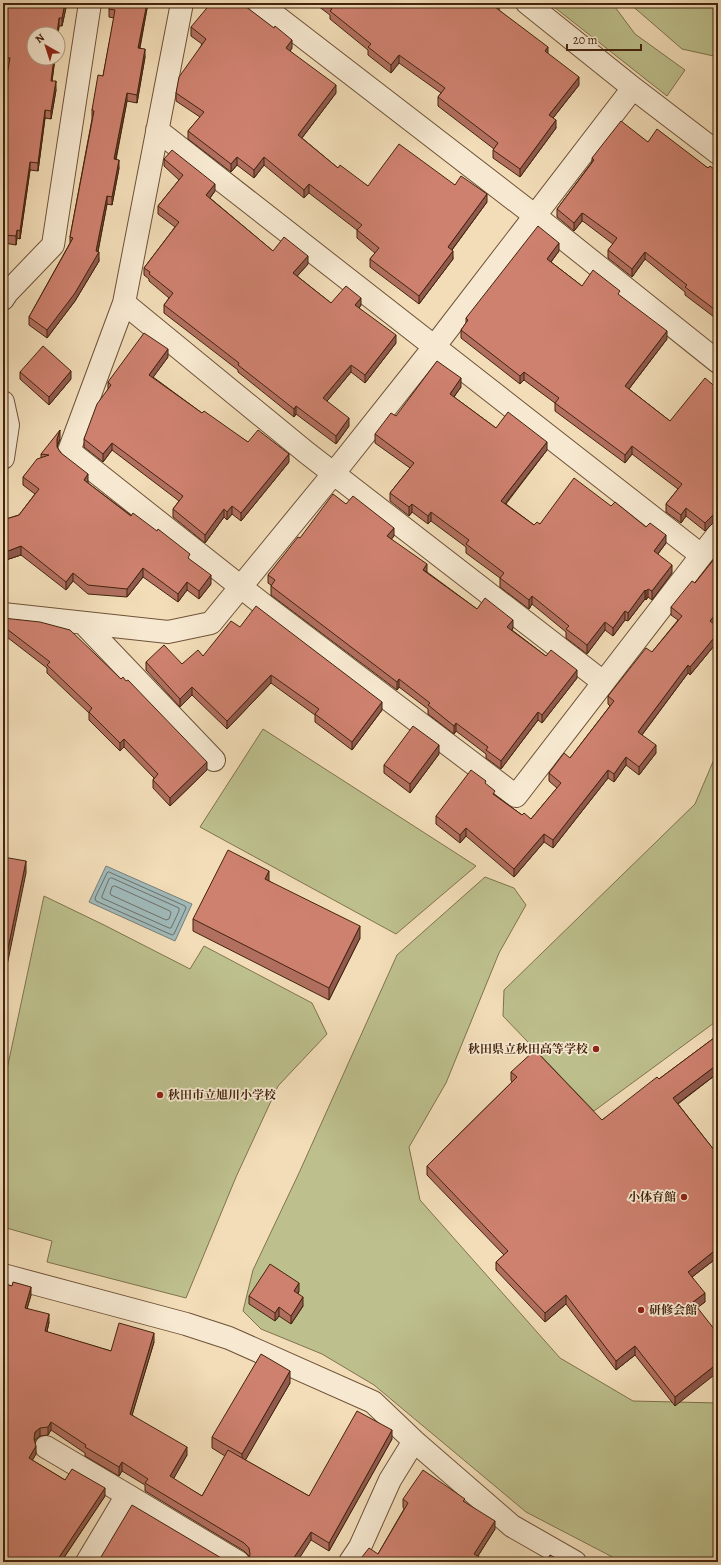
<svg xmlns="http://www.w3.org/2000/svg" width="721" height="1565" font-family="Alegreya,'Noto Serif JP',serif">
<style>
.green{fill:#bdc08d;stroke:#80724e}
.water{fill:#9fb9b9;stroke:#7a7d75}
.lines{fill:none;stroke-linecap:round;stroke-linejoin:round}
.shore{stroke:#716e64;stroke-width:1}
.street-casing{stroke:#6f5238;stroke-width:24}
.street{stroke:#f7e9d1;stroke-width:22}
.wall{fill:#b16f5f;stroke:#43240e}
.shaded-wall{fill:#905a4e;stroke:#43240e}
.building{fill:#ce816f;stroke:#43240e}
.poi-dot{fill:#8f2418;stroke:#f7e9d1;stroke-width:1.5}
.labels{text-anchor:middle;stroke-width:3.5;stroke-linejoin:round;paint-order:stroke}
.poi-label{font-size:12px;font-weight:bold;fill:#43240e;stroke:#f7e9d1;text-anchor:end}
</style>
<rect width="100%" height="100%" fill="#f2ddb8"/>
<filter id="stains"><feTurbulence type="fractalNoise" baseFrequency=".005" numOctaves="4"/><feColorMatrix values="0 0 0 0 .2 0 0 0 0 .09 0 0 0 0 .02 0 0 0 .5 -.17"/></filter>
<radialGradient id="worn" r=".72"><stop offset=".6" stop-color="#630" stop-opacity="0"/><stop offset="1" stop-color="#630" stop-opacity=".3"/></radialGradient>
<path class="green" d="M 549,3 L 612,3 L 635,34 L 685,70 L 667,96 Z
M 629,3 L 718,3 L 718,57 L 682,49 Z
M 263,729 L 476,866 L 396,934 L 200,827 Z
M 718,750 L 718,1020 L 594,1111 L 503,1016 L 504,990 L 695,804 Z
M 485,877 L 514,888 L 526,905 L 499,953 L 446,1083 L 409,1147 L 420,1200 L 560,1358 L 633,1401 L 718,1403 L 718,1557 L 711,1562 L 622,1562 L 526,1512 L 374,1385 L 322,1354 L 261,1329 L 243,1311 L 253,1270 L 299,1173 L 397,955 Z
M 44,896 L 104,925 L 190,969 L 204,946 L 312,1003 L 327,1034 L 278,1086 L 236,1177 L 186,1298 L 47,1262 L 52,1241 L 3,1227 L 3,1088 Z"/>
<path class="water" d="M 106,866 L 192,904 L 175,941 L 89,902 Z"/>
<g class="lines">
<path class="shore" d="M 109,872 L 185,906 L 186,908 L 174,934 L 172,935 L 96,901 L 95,898 L 107,873 Z
M 112,878 L 179,908 L 179,911 L 171,928 L 169,928 L 102,898 L 102,896 L 109,879 Z
M 115,886 L 170,911 L 171,913 L 169,919 L 166,920 L 111,895 L 110,893 L 112,887 Z"/>
<g class="street-casing">
<path id="street" d="M 182,3 L 124,303 L 69,451 L 265,606 L 516,796 L 718,534
M 259,3 L 534,215 L 718,362
M 527,3 L 633,88 L 718,153
M 157,130 L 701,555
M 3,299 L 7,293 L 53,245 L 90,3
M 124,303 L 307,453 L 603,682
M 3,402 L 8,425 L 3,458
M 3,614 L 168,632 L 211,623 L 334,473 L 434,347 L 633,88
M 83,623 L 214,760
M 3,1275 L 186,1324 L 229,1338 L 373,1402 L 414,1441 L 512,1526 L 575,1562
M 46,1447 L 127,1495
M 87,1562 L 127,1495 L 238,1562
M 350,1562 L 360,1547 L 390,1480 L 414,1441"/>
</g>
<use href="#street" class="street"/>
</g>
<path class="wall" d="M 3,3 L 67,3 L 62,26 L 59,26 L 52,81 L 56,90 L 51,119 L 45,118 L 38,171 L 30,170 L 20,239 L 17,238 L 16,245 L 4,243 L 3,250 L 3,98 L 8,66 L 3,65 Z
M 148,3 L 140,48 L 145,57 L 137,103 L 127,101 L 116,160 L 119,168 L 112,205 L 107,204 L 98,252 L 99,261 L 75,301 L 47,338 L 29,325 L 29,317 L 70,243 L 70,237 L 92,119 L 92,110 L 103,76 L 114,18 L 109,17 L 109,9 Z
M 314,3 L 499,3 L 499,10 L 548,54 L 579,85 L 553,118 L 556,128 L 520,177 L 493,158 L 493,150 L 494,149 L 438,106 L 438,97 L 441,93 L 399,63 L 391,73 L 368,55 L 368,50 L 330,19 L 330,15 Z
M 191,27 L 292,48 L 290,51 L 336,93 L 302,138 L 338,168 L 368,186 L 455,185 L 487,202 L 452,250 L 453,259 L 419,304 L 370,267 L 370,259 L 375,253 L 357,238 L 357,230 L 309,193 L 304,198 L 264,165 L 254,178 L 237,165 L 231,172 L 188,139 L 188,131 L 200,117 L 176,101 L 176,93 L 202,44 L 191,36 Z
M 648,142 L 718,172 L 718,320 L 685,295 L 685,292 L 645,259 L 632,277 L 608,258 L 608,250 L 613,244 L 584,222 L 582,221 L 574,231 L 557,217 L 557,209 L 592,162 L 592,158 Z
M 164,159 L 215,191 L 210,198 L 273,251 L 308,264 L 297,276 L 331,303 L 361,305 L 359,308 L 396,343 L 365,383 L 351,372 L 327,401 L 349,426 L 336,444 L 296,414 L 294,417 L 238,372 L 238,370 L 164,313 L 164,305 L 169,298 L 149,281 L 149,279 L 144,275 L 144,268 L 175,227 L 158,214 L 158,206 L 179,180 L 164,166 Z
M 559,251 L 551,262 L 582,286 L 620,296 L 667,339 L 629,389 L 670,421 L 718,389 L 718,522 L 713,523 L 705,531 L 686,516 L 681,523 L 666,512 L 666,504 L 678,489 L 632,454 L 625,463 L 555,411 L 555,403 L 524,380 L 520,384 L 461,338 L 461,330 L 466,323 L 466,318 Z
M 168,357 L 153,377 L 202,413 L 248,442 L 289,462 L 241,521 L 232,514 L 227,520 L 224,517 L 205,543 L 173,517 L 173,509 L 179,501 L 112,450 L 103,462 L 84,447 L 84,439 L 108,389 L 108,382 Z
M 20,372 L 71,379 L 49,405 L 20,379 Z
M 461,387 L 454,397 L 496,428 L 547,450 L 506,504 L 534,525 L 611,506 L 666,543 L 658,554 L 672,573 L 652,600 L 648,597 L 646,600 L 645,599 L 628,621 L 625,620 L 613,636 L 605,630 L 587,654 L 566,638 L 566,632 L 532,604 L 529,609 L 500,587 L 500,578 L 466,553 L 466,547 L 431,521 L 428,524 L 412,512 L 409,516 L 390,501 L 390,493 L 410,468 L 375,443 L 375,434 L 396,416 Z
M 60,439 L 57,447 L 61,453 L 88,482 L 88,483 L 190,560 L 211,584 L 199,599 L 187,590 L 178,602 L 143,577 L 127,597 L 88,594 L 73,581 L 66,590 L 21,555 L 3,561 L 3,520 L 19,515 L 35,494 L 23,485 L 23,477 L 41,458 L 41,454 Z
M 346,504 L 394,536 L 391,539 L 427,572 L 477,609 L 513,628 L 512,630 L 546,656 L 577,678 L 542,723 L 538,720 L 501,769 L 486,758 L 486,754 L 456,731 L 454,734 L 428,714 L 428,709 L 399,687 L 397,690 L 271,595 L 271,585 L 268,583 L 268,575 L 300,538 Z
M 718,554 L 718,619 L 714,624 L 718,627 L 718,641 L 690,675 L 688,673 L 642,735 L 656,753 L 639,775 L 626,765 L 614,782 L 608,778 L 553,848 L 544,842 L 514,877 L 466,836 L 460,843 L 436,824 L 436,816 L 486,785 L 495,795 L 522,815 L 531,819 L 557,788 L 549,781 L 549,773 L 570,758 L 610,706 L 608,704 L 608,696 L 652,652 L 678,620 L 671,615 L 671,607 L 695,583 Z
M 3,618 L 207,770 L 170,806 L 153,788 L 153,780 L 154,778 L 124,747 L 120,751 L 89,720 L 89,713 L 47,673 L 47,668 L 3,634 Z
M 240,627 L 382,710 L 352,750 L 315,722 L 315,715 L 271,683 L 227,729 L 192,695 L 180,707 L 146,670 L 146,662 L 182,664 L 203,656 Z
M 439,754 L 410,793 L 384,773 L 384,765 Z
M 269,881 L 360,938 L 329,1000 L 193,931 L 193,919 Z
M 718,1035 L 718,1073 L 678,1104 L 718,1155 L 718,1257 L 692,1277 L 705,1302 L 697,1307 L 675,1406 L 635,1355 L 616,1370 L 566,1304 L 545,1322 L 496,1270 L 496,1262 L 504,1255 L 427,1175 L 427,1166 L 512,1082 L 511,1080 L 511,1072 L 602,1120 L 659,1079 Z
M 3,1283 L 31,1295 L 27,1308 L 49,1322 L 47,1332 L 111,1351 L 154,1342 L 132,1415 L 187,1455 L 173,1479 L 202,1496 L 225,1456 L 212,1448 L 212,1437 L 290,1383 L 245,1460 L 309,1496 L 392,1439 L 329,1551 L 311,1540 L 249,1560 L 249,1556 L 244,1551 L 145,1491 L 145,1485 L 122,1471 L 119,1476 L 85,1456 L 85,1453 L 51,1430 L 48,1435 L 40,1436 L 35,1440 L 35,1443 L 36,1454 L 32,1460 L 65,1480 L 105,1496 L 61,1562 L 3,1562 Z
M 299,1291 L 298,1294 L 303,1306 L 291,1324 L 279,1316 L 275,1321 L 249,1304 L 249,1296 Z
M 403,1499 L 465,1502 L 495,1529 L 478,1556 L 481,1562 L 378,1554 L 404,1509 L 403,1507 Z"/>
<path class="shaded-wall" d="M 65,3 L 67,3 L 62,26 L 62,18 Z
M 147,3 L 148,3 L 138,56 L 138,48 Z
M 498,3 L 499,3 L 499,9 L 495,15 L 495,7 Z
M 59,18 L 59,26 L 58,36 L 58,34 L 57,34 Z
M 292,40 L 292,48 L 286,56 L 286,48 Z
M 548,47 L 548,55 L 545,51 Z
M 145,49 L 145,57 L 137,103 L 137,95 Z
M 399,55 L 399,63 L 391,73 L 391,65 Z
M 54,58 L 55,58 L 51,89 L 51,81 Z
M 579,77 L 579,85 L 549,123 L 549,115 Z
M 56,81 L 56,90 L 51,119 L 51,111 Z
M 336,85 L 336,93 L 298,143 L 298,135 Z
M 127,93 L 127,101 L 114,167 L 114,159 Z
M 45,110 L 45,118 L 38,171 L 38,163 Z
M 556,120 L 556,128 L 520,177 L 520,169 Z
M 237,157 L 237,165 L 231,172 L 231,164 Z
M 264,157 L 264,165 L 254,178 L 254,170 Z
M 119,160 L 119,168 L 112,205 L 112,197 Z
M 30,162 L 30,170 L 20,239 L 20,231 Z
M 215,184 L 215,191 L 206,203 L 206,195 Z
M 309,184 L 309,193 L 304,198 L 304,190 Z
M 487,194 L 487,202 L 448,255 L 448,247 Z
M 107,196 L 107,204 L 97,255 L 99,252 L 99,261 L 75,301 L 47,338 L 47,330 L 96,251 Z
M 582,213 L 582,221 L 574,231 L 574,223 Z
M 17,230 L 17,238 L 16,245 L 16,236 Z
M 4,235 L 4,243 L 3,250 L 3,242 Z
M 559,243 L 559,251 L 547,267 L 547,259 Z
M 453,251 L 453,259 L 419,304 L 419,296 Z
M 645,252 L 645,259 L 632,277 L 632,269 Z
M 308,256 L 308,264 L 293,281 L 293,273 Z
M 361,298 L 361,305 L 355,313 L 355,305 Z
M 667,331 L 667,339 L 625,394 L 625,386 Z
M 396,335 L 396,343 L 365,383 L 365,375 Z
M 168,349 L 168,357 L 149,383 L 149,375 Z
M 351,365 L 351,372 L 323,406 L 323,398 Z
M 71,371 L 71,379 L 49,405 L 49,397 Z
M 524,372 L 524,380 L 520,384 L 520,376 Z
M 461,378 L 461,387 L 450,402 L 450,394 Z
M 296,406 L 296,414 L 294,417 L 294,409 Z
M 349,418 L 349,426 L 336,444 L 336,436 Z
M 60,430 L 60,439 L 57,447 L 57,439 Z
M 547,442 L 547,450 L 501,509 L 501,501 Z
M 112,443 L 112,450 L 103,462 L 103,454 Z
M 632,446 L 632,454 L 625,463 L 625,455 Z
M 289,454 L 289,462 L 241,521 L 241,513 Z
M 88,474 L 88,482 L 84,488 L 84,480 Z
M 412,504 L 412,512 L 409,516 L 409,507 Z
M 232,506 L 232,514 L 227,520 L 227,512 Z
M 686,508 L 686,516 L 681,523 L 681,515 Z
M 224,509 L 224,517 L 205,543 L 205,535 Z
M 431,512 L 431,521 L 428,524 L 428,516 Z
M 713,515 L 713,523 L 705,531 L 705,523 Z
M 394,528 L 394,536 L 387,545 L 387,536 Z
M 666,535 L 666,543 L 654,559 L 654,551 Z
M 21,546 L 21,555 L 3,561 L 3,553 Z
M 427,564 L 427,572 L 423,570 Z
M 672,565 L 672,573 L 652,600 L 652,591 Z
M 143,568 L 143,577 L 127,597 L 127,589 Z
M 73,573 L 73,581 L 66,590 L 66,582 Z
M 211,575 L 211,584 L 199,599 L 199,591 Z
M 187,582 L 187,590 L 178,602 L 178,594 Z
M 648,589 L 648,597 L 646,600 L 646,591 Z
M 645,590 L 645,599 L 628,621 L 628,613 Z
M 532,596 L 532,604 L 529,609 L 529,600 Z
M 625,611 L 625,620 L 613,636 L 613,628 Z
M 718,611 L 718,619 L 710,629 L 710,621 Z
M 513,620 L 513,628 L 507,635 L 507,627 Z
M 605,622 L 605,630 L 587,654 L 587,645 Z
M 718,633 L 718,641 L 690,675 L 690,667 Z
M 688,665 L 688,673 L 638,740 L 638,732 Z
M 577,670 L 577,678 L 542,723 L 542,715 Z
M 271,675 L 271,683 L 227,729 L 227,721 Z
M 399,679 L 399,687 L 397,690 L 397,682 Z
M 192,687 L 192,695 L 180,707 L 180,699 Z
M 382,702 L 382,710 L 352,750 L 352,742 Z
M 538,712 L 538,720 L 501,769 L 501,761 Z
M 456,723 L 456,731 L 454,734 L 454,726 Z
M 124,739 L 124,747 L 120,751 L 120,743 Z
M 439,745 L 439,754 L 410,793 L 410,784 Z
M 656,745 L 656,753 L 639,775 L 639,767 Z
M 626,757 L 626,765 L 614,782 L 614,774 Z
M 207,762 L 207,770 L 170,806 L 170,798 Z
M 608,770 L 608,778 L 553,848 L 553,840 Z
M 466,828 L 466,836 L 460,843 L 460,835 Z
M 544,834 L 544,842 L 514,877 L 514,869 Z
M 26,861 L 26,873 L 3,985 L 3,973 Z
M 269,871 L 269,883 L 265,879 Z
M 360,926 L 360,938 L 329,1000 L 329,988 Z
M 718,1064 L 718,1073 L 673,1107 L 673,1098 Z
M 718,1248 L 718,1257 L 688,1280 L 688,1272 Z
M 299,1283 L 299,1291 L 294,1300 L 294,1291 Z
M 31,1287 L 31,1295 L 25,1316 L 25,1308 Z
M 705,1293 L 705,1302 L 693,1311 L 693,1302 Z
M 566,1295 L 566,1304 L 545,1322 L 545,1313 Z
M 303,1297 L 303,1306 L 291,1324 L 291,1316 Z
M 279,1307 L 279,1316 L 275,1321 L 275,1313 Z
M 49,1314 L 49,1322 L 45,1340 L 45,1331 Z
M 154,1333 L 154,1342 L 130,1422 L 130,1414 Z
M 635,1346 L 635,1355 L 616,1370 L 616,1361 Z
M 718,1363 L 718,1372 L 675,1406 L 675,1397 Z
M 290,1371 L 290,1383 L 242,1466 L 242,1454 Z
M 51,1422 L 51,1430 L 48,1435 L 48,1427 Z
M 40,1428 L 40,1436 L 35,1440 L 34,1447 L 34,1439 L 35,1432 Z
M 392,1430 L 392,1439 L 329,1551 L 329,1543 Z
M 36,1446 L 36,1454 L 29,1466 L 29,1458 Z
M 187,1447 L 187,1455 L 170,1485 L 170,1476 Z
M 122,1462 L 122,1471 L 119,1476 L 119,1467 Z
M 105,1488 L 105,1496 L 61,1562 L 56,1562 Z
M 495,1521 L 495,1529 L 474,1562 L 474,1554 Z
M 311,1532 L 311,1540 L 297,1562 L 291,1562 Z"/>
<path class="building" d="M 3,3 L 65,3 L 62,18 L 59,18 L 57,34 L 34,34 L 34,58 L 54,58 L 51,81 L 56,81 L 51,111 L 45,110 L 38,163 L 30,162 L 20,231 L 17,230 L 16,236 L 4,235 L 3,242 L 3,98 L 10,58 L 3,57 Z
M 110,3 L 147,3 L 138,48 L 145,49 L 137,95 L 127,93 L 114,159 L 119,160 L 112,197 L 107,196 L 96,251 L 99,252 L 75,293 L 47,330 L 29,317 L 73,238 L 70,237 L 94,111 L 92,110 L 98,75 L 103,76 L 115,10 L 109,9 Z
M 211,3 L 241,3 L 274,28 L 275,26 L 292,40 L 286,48 L 336,85 L 298,135 L 338,168 L 340,165 L 368,186 L 399,144 L 455,185 L 461,176 L 487,194 L 448,247 L 453,251 L 419,296 L 370,259 L 379,248 L 357,230 L 362,225 L 309,184 L 304,190 L 264,157 L 254,170 L 237,157 L 231,164 L 188,131 L 204,112 L 176,93 L 179,77 L 206,39 L 191,27 Z
M 325,3 L 498,3 L 495,7 L 548,47 L 545,51 L 579,77 L 549,115 L 556,120 L 520,169 L 493,150 L 498,143 L 438,97 L 445,88 L 399,55 L 391,65 L 368,47 L 371,44 L 330,11 L 332,9 Z
M 621,121 L 648,142 L 657,129 L 708,168 L 710,166 L 718,172 L 718,312 L 685,287 L 687,285 L 645,252 L 632,269 L 608,250 L 617,238 L 584,214 L 582,213 L 574,223 L 557,209 L 594,160 L 592,158 Z
M 172,150 L 215,184 L 206,195 L 273,251 L 284,237 L 308,256 L 293,273 L 331,303 L 346,286 L 361,298 L 355,305 L 396,335 L 365,375 L 351,365 L 323,398 L 349,418 L 336,436 L 296,406 L 294,409 L 238,365 L 239,363 L 164,305 L 173,293 L 149,274 L 150,272 L 144,268 L 179,222 L 158,206 L 183,175 L 164,159 Z
M 538,226 L 559,243 L 547,259 L 582,286 L 593,270 L 620,291 L 618,294 L 667,331 L 625,386 L 670,421 L 705,378 L 718,389 L 718,514 L 713,515 L 705,523 L 686,508 L 681,515 L 666,504 L 682,484 L 632,446 L 625,455 L 555,403 L 559,398 L 524,372 L 520,376 L 461,330 L 468,320 L 466,318 Z
M 144,333 L 168,349 L 149,375 L 202,413 L 204,411 L 248,442 L 258,430 L 289,454 L 241,513 L 232,506 L 227,512 L 224,509 L 205,535 L 173,509 L 183,496 L 112,443 L 103,454 L 84,439 L 97,404 L 111,385 L 108,382 Z
M 43,346 L 71,371 L 49,397 L 20,372 Z
M 437,361 L 461,378 L 450,394 L 496,428 L 508,412 L 547,442 L 501,501 L 534,525 L 537,522 L 540,524 L 574,478 L 611,506 L 615,502 L 646,527 L 650,523 L 666,535 L 654,551 L 672,565 L 652,591 L 648,589 L 646,591 L 645,590 L 628,613 L 625,611 L 613,628 L 605,622 L 587,645 L 566,629 L 569,626 L 532,596 L 529,600 L 500,578 L 504,573 L 466,544 L 469,540 L 431,512 L 428,516 L 412,504 L 409,507 L 390,493 L 414,463 L 375,434 L 391,413 L 396,416 Z
M 60,430 L 57,439 L 57,447 L 61,453 L 88,474 L 84,480 L 131,516 L 133,513 L 157,531 L 158,529 L 190,554 L 188,558 L 211,575 L 199,591 L 187,582 L 178,594 L 143,568 L 127,589 L 88,585 L 73,573 L 66,582 L 21,546 L 3,553 L 3,520 L 19,515 L 39,489 L 23,477 L 37,459 L 49,455 L 41,454 Z
M 333,494 L 346,504 L 353,496 L 394,528 L 387,536 L 427,564 L 423,570 L 477,609 L 485,598 L 513,620 L 507,627 L 546,656 L 551,650 L 577,670 L 542,715 L 538,712 L 501,761 L 486,750 L 488,747 L 456,723 L 454,726 L 428,705 L 430,703 L 399,679 L 397,682 L 271,586 L 275,580 L 268,575 L 298,537 L 300,538 Z
M 718,554 L 718,611 L 710,621 L 718,627 L 718,633 L 690,667 L 688,665 L 638,732 L 656,745 L 639,767 L 626,757 L 614,774 L 608,770 L 553,840 L 544,834 L 514,869 L 466,828 L 460,835 L 436,816 L 471,770 L 486,781 L 485,783 L 495,791 L 493,794 L 522,815 L 524,813 L 531,819 L 561,783 L 549,773 L 564,753 L 570,758 L 614,701 L 608,696 L 646,648 L 652,652 L 682,616 L 671,607 L 692,581 L 695,583 Z
M 256,606 L 382,702 L 352,742 L 315,714 L 319,709 L 271,675 L 227,721 L 192,687 L 180,699 L 146,662 L 164,645 L 182,664 L 198,650 L 203,656 L 231,621 L 240,627 Z
M 3,618 L 40,622 L 70,630 L 121,679 L 123,677 L 126,681 L 128,680 L 207,762 L 170,798 L 153,780 L 158,774 L 124,739 L 120,743 L 89,712 L 92,708 L 47,665 L 50,662 L 3,626 Z
M 413,726 L 439,745 L 410,784 L 384,765 Z
M 228,850 L 269,871 L 265,879 L 360,926 L 329,988 L 193,919 Z
M 3,857 L 26,861 L 3,973 Z
M 718,1035 L 718,1064 L 673,1098 L 718,1155 L 718,1248 L 688,1272 L 705,1293 L 693,1302 L 718,1334 L 718,1363 L 675,1397 L 635,1346 L 616,1361 L 566,1295 L 545,1313 L 496,1262 L 508,1251 L 427,1166 L 517,1077 L 511,1072 L 535,1050 L 602,1120 L 657,1077 L 659,1079 Z
M 270,1264 L 299,1283 L 294,1291 L 303,1297 L 291,1316 L 279,1307 L 275,1313 L 249,1296 Z
M 13,1282 L 31,1287 L 25,1308 L 49,1314 L 45,1331 L 111,1351 L 119,1323 L 154,1333 L 130,1414 L 187,1447 L 170,1476 L 202,1496 L 228,1450 L 309,1496 L 357,1411 L 392,1430 L 329,1543 L 311,1532 L 291,1562 L 247,1562 L 249,1560 L 250,1554 L 249,1548 L 244,1543 L 145,1483 L 148,1479 L 122,1462 L 119,1467 L 85,1447 L 86,1445 L 51,1422 L 48,1427 L 40,1428 L 35,1432 L 34,1439 L 36,1446 L 29,1458 L 65,1480 L 72,1469 L 105,1488 L 56,1562 L 3,1562 L 3,1283 L 12,1286 Z
M 261,1354 L 290,1371 L 242,1454 L 212,1437 Z
M 423,1470 L 465,1499 L 463,1501 L 495,1521 L 474,1554 L 481,1558 L 479,1562 L 358,1562 L 369,1548 L 378,1554 L 408,1503 L 403,1499 Z
M 132,1505 L 228,1562 L 98,1562 Z
M 550,1555 L 563,1562 L 546,1562 Z"/>
<g class="poi-dot">
<circle cx="596" cy="1049" r="4"/>
<circle cx="160" cy="1095" r="4"/>
<circle cx="684" cy="1197" r="4"/>
<circle cx="641" cy="1310" r="4"/>
</g>
<g class="labels">
<g class="poi-label">
<text x="588" y="1053">秋田県立秋田高等学校</text>
<text x="168" y="1099" text-anchor="start">秋田市立旭川小学校</text>
<text x="676" y="1201">小体育館</text>
<text x="649" y="1314" text-anchor="start">研修会館</text>
</g>
</g>
<rect width="721" height="1565" fill="none" stroke="#f2ddb8" stroke-width="16"/>
<rect x="4" y="4" width="713" height="1557" fill="none" stroke="#43240e" stroke-width="2"/>
<rect x="8" y="8" width="705" height="1549" fill="none" stroke="#43240e"/>
<g transform="translate(46 46) rotate(321)"><circle r="19" fill="#f7e9d1" stroke="#af9a83"/>
<path d="M0-3L7 15L0 10L-7 15Z" fill="#8f2418"/>
<text y="-6" font-size="11" font-weight="bold" text-anchor="middle" fill="#43240e">N</text>
</g>
<path d="M567 44v6h74v-6" fill="none" stroke="#43240e" stroke-width="2"/>
<text x="573" y="44" font-size="12" fill="#43240e" stroke="#f7e9d1" stroke-width="3" paint-order="stroke">20 m</text>
<rect width="100%" height="100%" filter="url(#stains)"/>
<rect width="100%" height="100%" fill="url(#worn)"/>
</svg>
